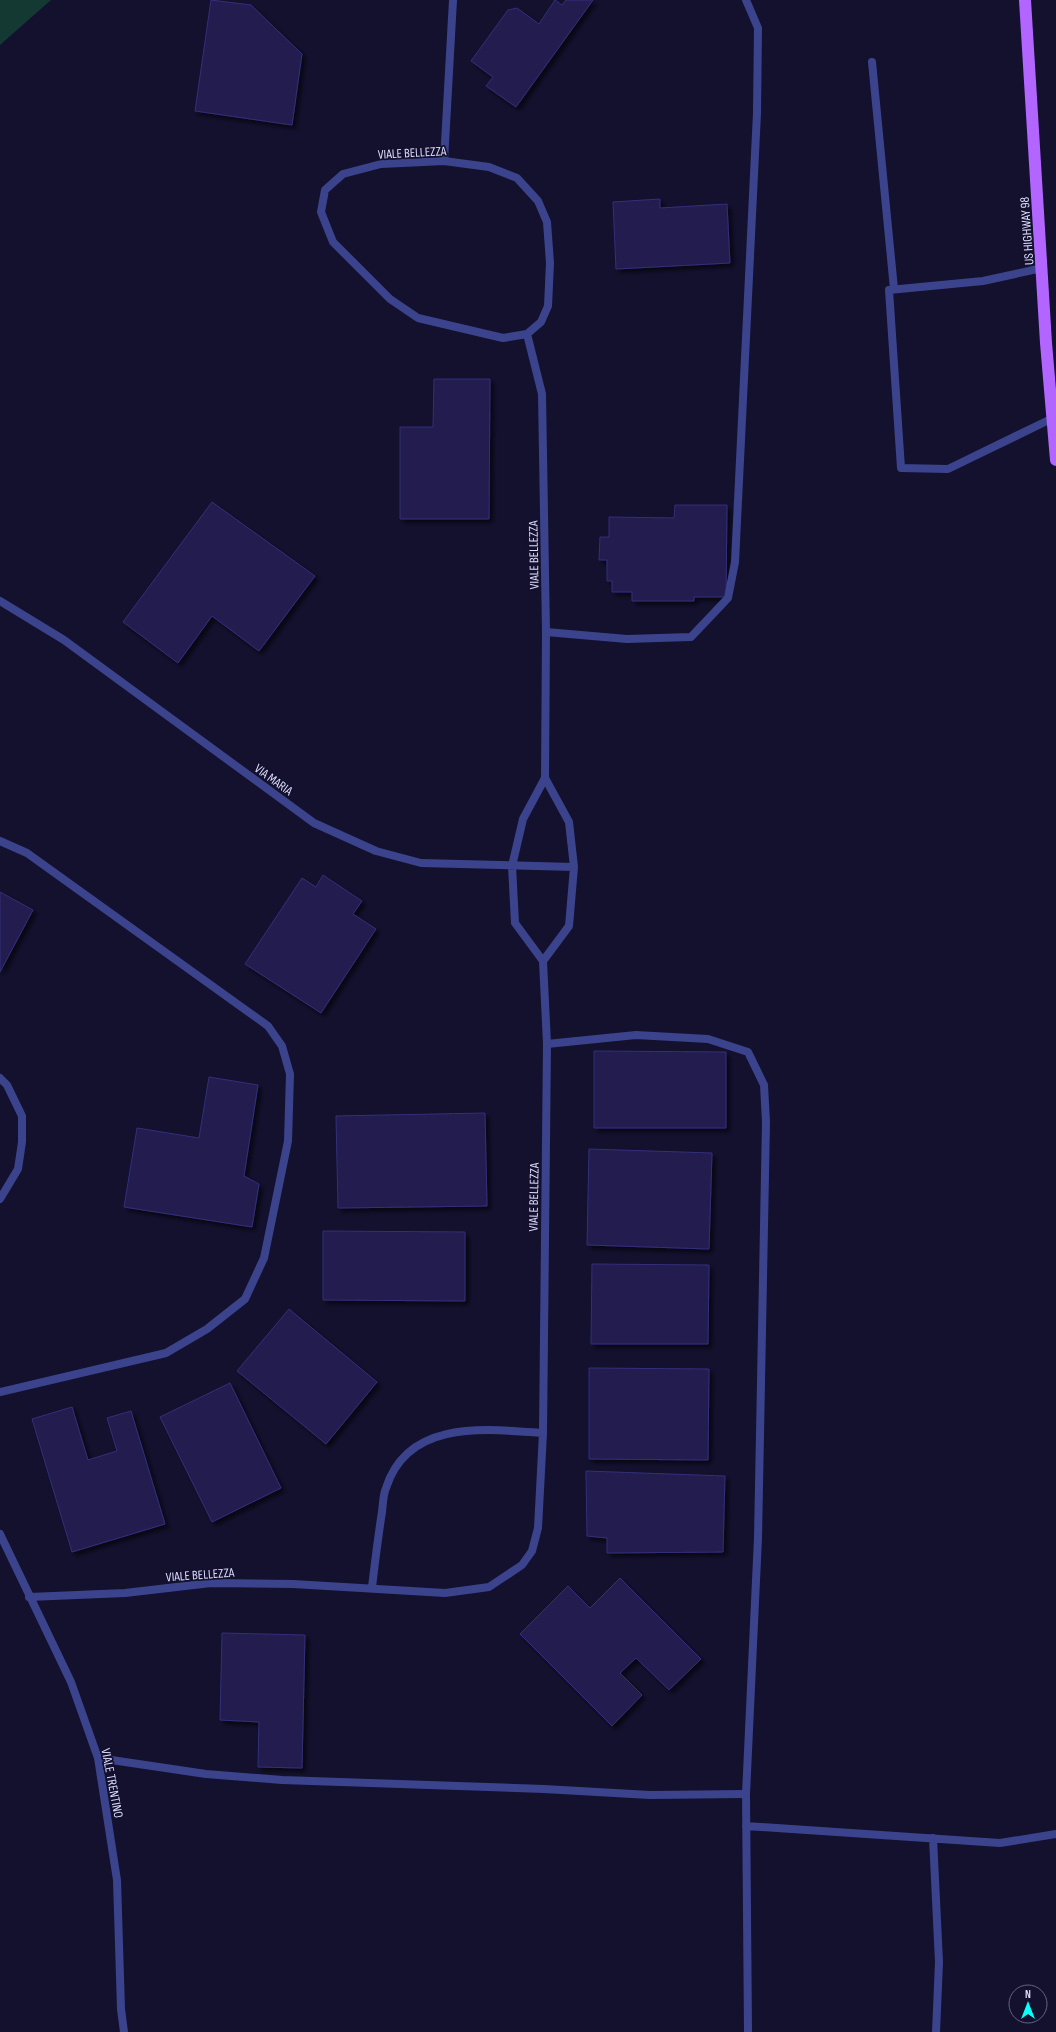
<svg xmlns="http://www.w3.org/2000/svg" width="1056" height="2032" font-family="'Sofia Sans Condensed',sans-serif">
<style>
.green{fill:#143832}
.building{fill:#211d4f;stroke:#342f7b;filter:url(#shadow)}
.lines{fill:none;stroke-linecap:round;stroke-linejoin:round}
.lane{stroke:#3c438d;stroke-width:8}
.street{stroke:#3c438d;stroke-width:8}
.primary{stroke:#b265ff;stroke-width:12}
.labels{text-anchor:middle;stroke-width:3.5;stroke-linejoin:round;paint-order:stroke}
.street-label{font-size:13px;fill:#dedeff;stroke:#13112e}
</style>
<defs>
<filter id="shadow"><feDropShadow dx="3.5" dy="3.5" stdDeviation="2" flood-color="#0009"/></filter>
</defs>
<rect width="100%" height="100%" fill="#13112e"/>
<path class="green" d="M 0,0 L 51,0 L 0,45 Z"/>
<path class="building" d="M 211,0 L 251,5 L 302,54 L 292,125 L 195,111 Z
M 555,0 L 562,5 L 566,0 L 593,0 L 516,107 L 486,86 L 493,77 L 471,61 L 508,10 L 517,8 L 539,24 Z
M 660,199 L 660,208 L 727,204 L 730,263 L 616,269 L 613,202 Z
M 434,379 L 490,379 L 489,519 L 400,519 L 400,427 L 433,427 Z
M 212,502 L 315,576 L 259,651 L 212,616 L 178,663 L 123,622 Z
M 675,505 L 727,505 L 726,597 L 694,597 L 694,601 L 632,601 L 632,592 L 612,592 L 612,581 L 607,581 L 607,560 L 599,560 L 600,537 L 609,537 L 609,517 L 674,518 Z
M 323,875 L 362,901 L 353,914 L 376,929 L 321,1013 L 245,964 L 302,878 L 316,887 Z
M 0,892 L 33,910 L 0,972 Z
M 594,1051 L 726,1052 L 726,1128 L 594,1128 Z
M 209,1077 L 258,1085 L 244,1176 L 259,1184 L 252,1227 L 124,1207 L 137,1128 L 199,1138 Z
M 485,1113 L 487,1206 L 338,1208 L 336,1116 Z
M 589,1149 L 712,1153 L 709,1249 L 587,1245 Z
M 323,1231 L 465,1232 L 465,1301 L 323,1300 Z
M 592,1264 L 709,1265 L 708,1344 L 591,1344 Z
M 289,1309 L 377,1382 L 326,1444 L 237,1371 Z
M 589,1368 L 709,1369 L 708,1460 L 589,1459 Z
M 230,1383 L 281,1488 L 212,1522 L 160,1417 Z
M 72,1407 L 88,1460 L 117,1451 L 107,1418 L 131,1411 L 165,1524 L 72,1552 L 32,1419 Z
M 586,1471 L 725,1476 L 723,1552 L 607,1553 L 607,1538 L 587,1536 Z
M 620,1578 L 701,1659 L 669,1690 L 636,1658 L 620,1673 L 642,1695 L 612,1726 L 520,1634 L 568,1586 L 590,1608 Z
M 222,1633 L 305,1635 L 302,1768 L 258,1767 L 259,1722 L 220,1720 Z"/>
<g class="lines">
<path class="lane" d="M 872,62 L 894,289
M 444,161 L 453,0
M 1042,268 L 983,281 L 889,290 L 901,468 L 948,469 L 1053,418
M 546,632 L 627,639 L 691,637 L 728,598 L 735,562 L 757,113 L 758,28 L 746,0
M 547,1044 L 636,1035 L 708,1039 L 748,1052 L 764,1085 L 766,1122 L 758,1538 L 746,1794 L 748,2032
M 746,1826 L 1000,1843 L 1056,1834
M 933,1838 L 939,1962 L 936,2032"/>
<path class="street" d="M 0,601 L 64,640 L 314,823 L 376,851 L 421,863 L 574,867
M 0,841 L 27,853 L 268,1026 L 282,1046 L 290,1074 L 288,1141 L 264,1258 L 245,1299 L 207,1329 L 166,1353 L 0,1392
M 543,961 L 569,926 L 574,867 L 569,822 L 545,778
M 0,1078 L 7,1085 L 22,1116 L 22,1142 L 18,1169 L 0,1199
M 0,1534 L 71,1682 L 98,1758 L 117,1880 L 121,2009 L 124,2032
M 372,1587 C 375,1562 378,1537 382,1512 C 383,1504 383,1495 386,1488 C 408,1419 486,1429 543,1433
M 29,1597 L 125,1593 L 211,1583 L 293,1584 L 445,1593 L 489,1587 L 522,1565 L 532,1551 L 538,1528 L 543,1433 L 547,1044 L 543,961 L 515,923 L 512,866 L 523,819 L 545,778 L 546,632 L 542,394 L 527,334 L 503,338 L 418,318 L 390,299 L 333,242 L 321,212 L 325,190 L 343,174 L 381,164 L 444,161 L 489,167 L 517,178 L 538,201 L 547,222 L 550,263 L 548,306 L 541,322 L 527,334
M 98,1758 L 206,1774 L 282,1780 L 544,1789 L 650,1795 L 746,1794"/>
<path class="primary" d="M 1025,0 L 1046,343 L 1056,460"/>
</g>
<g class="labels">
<g class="street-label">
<text transform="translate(412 152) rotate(-3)" y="5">VIALE BELLEZZA</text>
<text transform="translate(1026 231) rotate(-94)" y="5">US HIGHWAY 98</text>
<text transform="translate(533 555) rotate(-91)" y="5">VIALE BELLEZZA</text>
<text transform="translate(274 779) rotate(36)" y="5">VIA MARIA</text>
<text transform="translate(533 1197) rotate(-89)" y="5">VIALE BELLEZZA</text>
<text transform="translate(200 1574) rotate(-4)" y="5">VIALE BELLEZZA</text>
<text transform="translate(113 1783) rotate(79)" y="5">VIALE TRENTINO</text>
</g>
</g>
<g transform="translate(1028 2004)"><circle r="19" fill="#13112e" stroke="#646382"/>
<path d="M0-3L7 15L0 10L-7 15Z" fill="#0afff8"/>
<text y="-6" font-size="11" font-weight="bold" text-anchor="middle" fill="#dedeff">N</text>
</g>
</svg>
